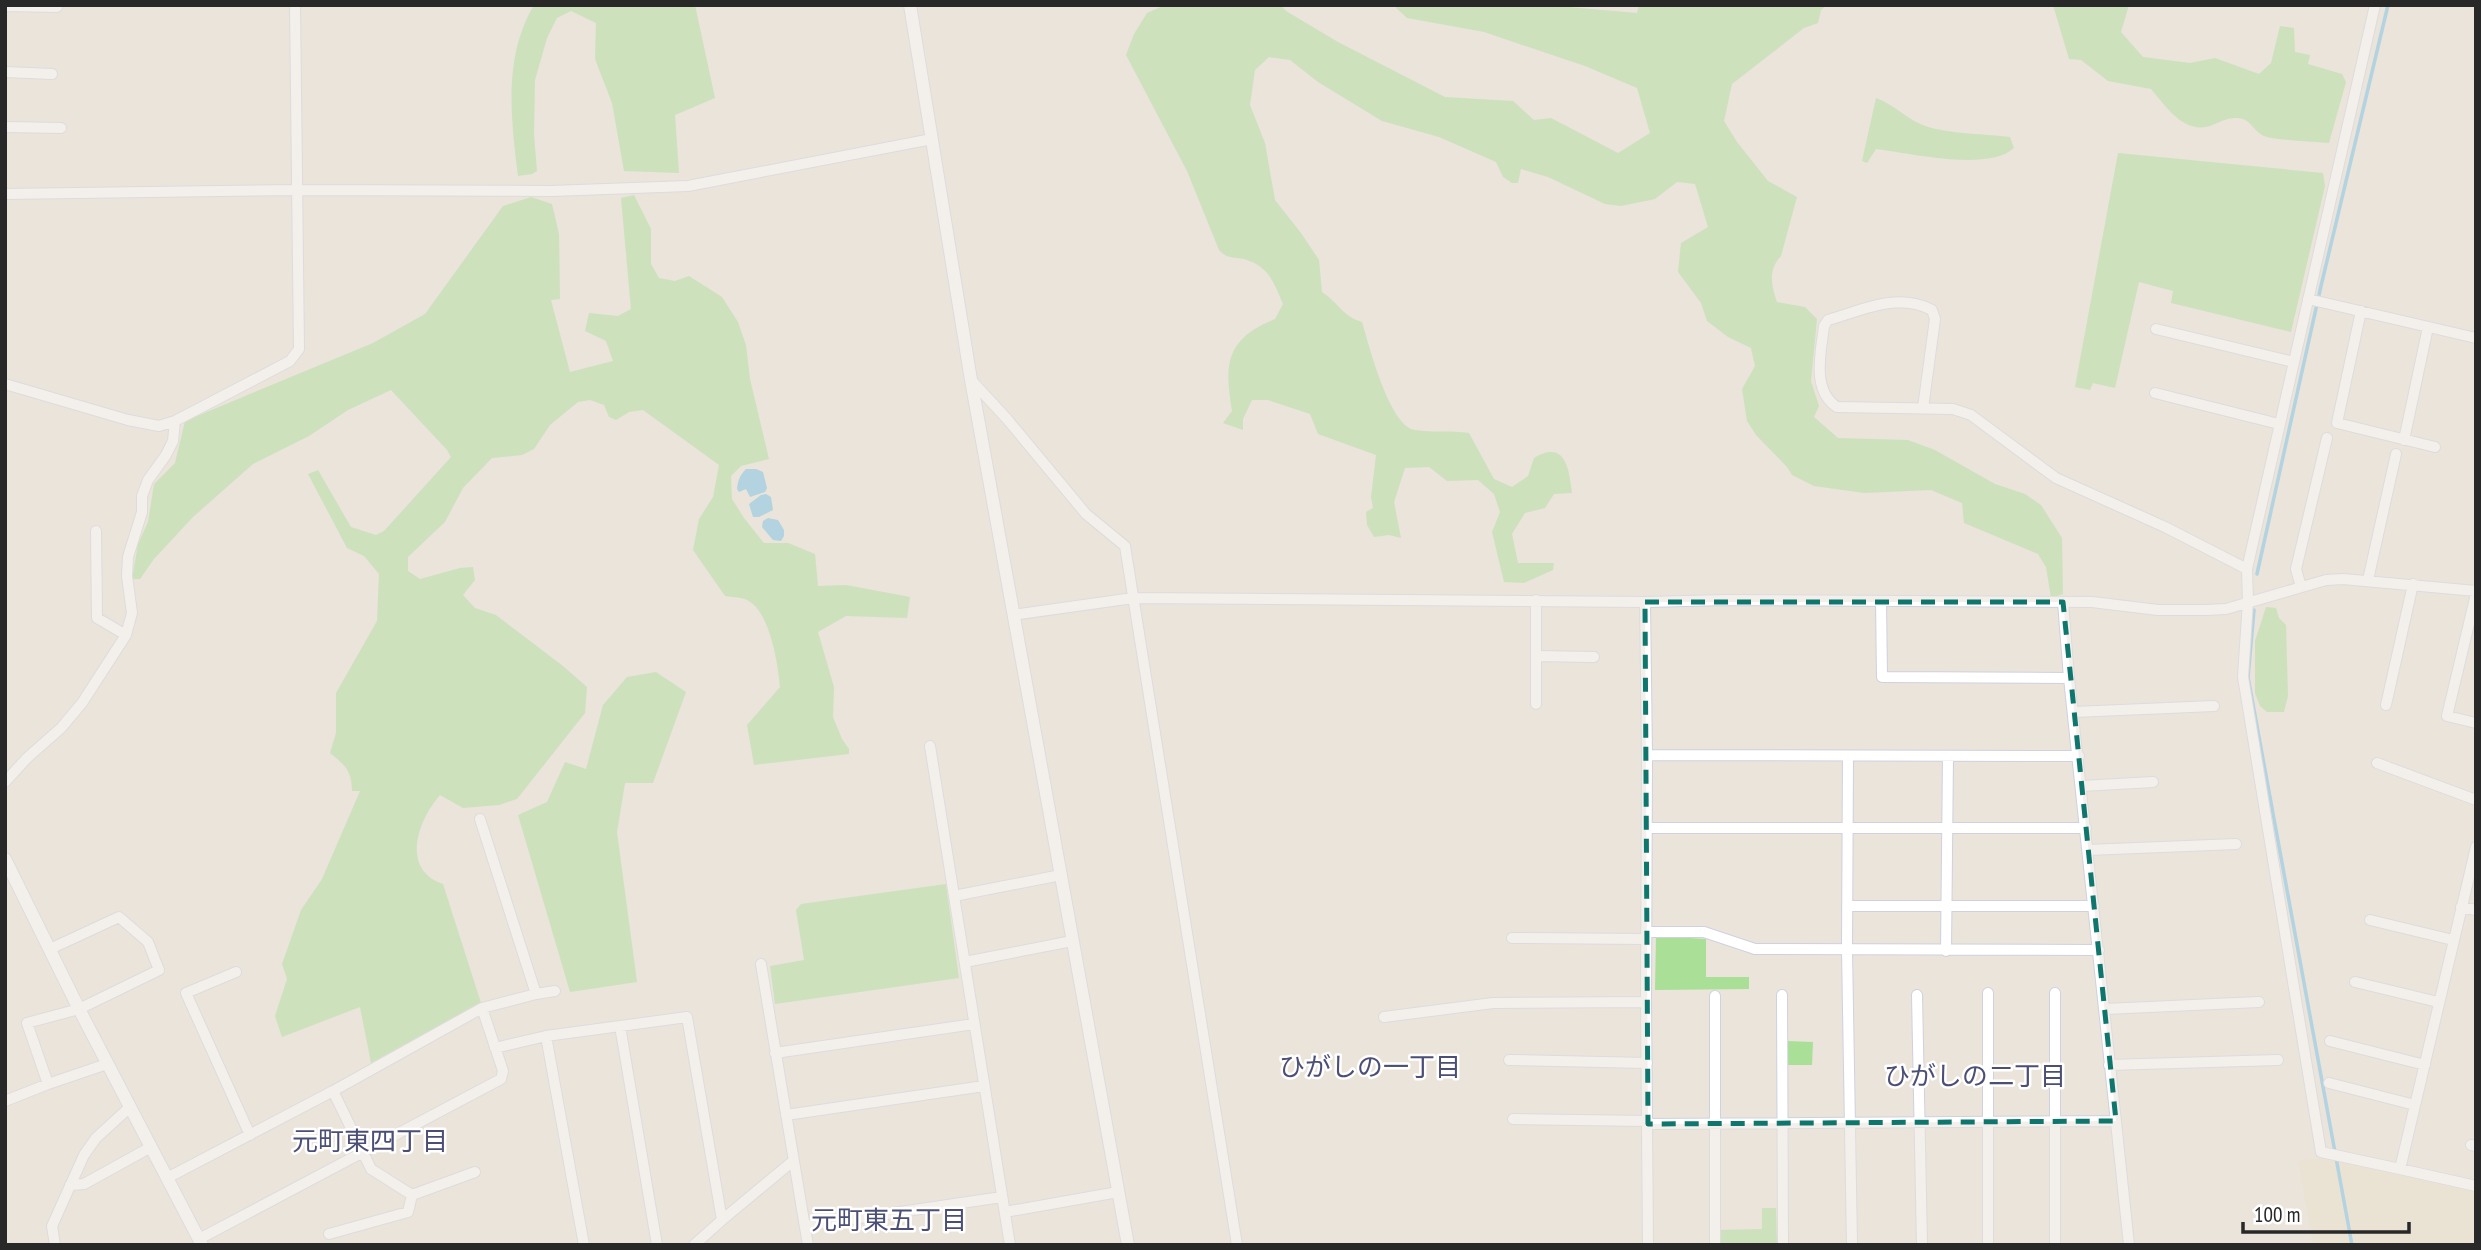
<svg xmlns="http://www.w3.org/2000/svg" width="2481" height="1250" font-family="'PT Sans Narrow','Noto Sans JP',sans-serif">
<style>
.education{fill:#ebe3ca}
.green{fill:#aadf98}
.water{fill:#71bee8}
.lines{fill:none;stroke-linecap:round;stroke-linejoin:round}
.stream{stroke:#71bee8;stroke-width:3.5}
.minor-casing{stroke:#cfd1e0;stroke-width:12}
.tertiary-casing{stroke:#cfd1e0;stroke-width:14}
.minor{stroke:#fff;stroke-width:10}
.tertiary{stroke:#fff;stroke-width:12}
.marked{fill:none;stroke:#0f766e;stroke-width:5;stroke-dasharray:14 9;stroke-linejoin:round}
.labels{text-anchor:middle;stroke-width:5;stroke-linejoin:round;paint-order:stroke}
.neighbourhood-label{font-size:26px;fill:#4b4f76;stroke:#fff}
</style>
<rect width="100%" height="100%" fill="#eae4da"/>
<path class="education" d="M 2329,1157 L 2476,1192 L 2476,1245 L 2313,1245 L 2298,1161 Z"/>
<path class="green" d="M 534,5 L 695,5 L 715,98 L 675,115 L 679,173 L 624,171 L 612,103 L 595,59 L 596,23 L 571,11 L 557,18 L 547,38 L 535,80 L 534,135 L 537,171 L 532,174 L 518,176 C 511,119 503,57 534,5 Z
M 1165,5 L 1281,5 L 1286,11 L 1338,42 L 1445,97 L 1513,101 L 1534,120 L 1551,118 L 1618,153 L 1650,133 L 1637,88 L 1585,66 L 1484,32 L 1407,18 L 1393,5 L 1546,5 L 1637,13 L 1639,5 L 1827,5 L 1821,10 L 1818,23 L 1804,28 L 1732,84 L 1724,121 L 1737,142 L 1768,181 L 1797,197 L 1781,256 C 1768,270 1771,285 1777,302 L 1805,307 L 1817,319 L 1811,381 L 1819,406 L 1814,417 L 1838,438 L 1908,440 L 1935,450 L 1995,484 L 2025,494 L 2041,505 L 2062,538 L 2063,594 L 2051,598 L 2046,567 L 2038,554 L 1964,523 L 1962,503 L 1931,490 L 1864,493 L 1814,486 L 1792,475 L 1787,467 L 1756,435 L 1747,421 L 1742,389 L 1755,366 L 1751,348 L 1728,337 L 1707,321 L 1701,303 L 1678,272 L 1681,243 L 1708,227 L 1695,184 L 1677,182 L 1655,199 L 1621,206 L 1605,204 L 1548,177 L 1521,169 L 1518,183 L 1512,183 L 1503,177 L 1496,162 L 1439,137 L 1382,121 L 1318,82 L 1290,60 L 1269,57 L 1255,70 L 1250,105 L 1265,143 L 1275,200 L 1301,233 L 1319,260 L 1322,292 C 1340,304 1342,316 1362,322 C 1369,345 1389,426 1415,430 C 1432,433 1451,430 1469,433 L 1494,479 L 1512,487 L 1528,476 L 1534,458 C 1566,439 1569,470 1572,493 L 1554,494 L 1545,508 L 1525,513 L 1512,534 L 1518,563 L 1554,563 L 1553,570 L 1524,583 L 1504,582 L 1492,532 L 1500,512 L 1494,494 L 1478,480 L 1447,481 L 1429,467 L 1405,468 L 1394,502 L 1401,538 L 1389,535 L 1374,537 L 1367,525 L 1366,512 L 1373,508 L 1371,497 L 1376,455 L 1318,434 L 1310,414 L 1268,400 L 1252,400 L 1243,419 L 1243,430 L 1223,423 L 1232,411 C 1224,363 1226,339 1275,319 L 1283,304 C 1274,283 1269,266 1244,259 C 1234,257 1227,259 1219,250 L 1187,171 L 1126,55 L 1134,34 L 1147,13 Z
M 2053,5 L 2129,5 L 2121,32 L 2143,57 L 2190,63 L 2215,58 L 2259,74 L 2271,63 L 2280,26 L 2294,28 L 2295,52 L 2310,55 L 2308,64 L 2342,74 L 2346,82 L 2329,143 C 2316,142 2273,140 2264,136 C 2253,131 2251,119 2238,118 C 2225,117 2218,124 2206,127 C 2181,131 2165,105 2151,89 L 2108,81 L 2081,60 L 2069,59 Z
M 1876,98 C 1896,105 1908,121 1928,127 C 1951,134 1986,134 2010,137 L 2014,148 C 1988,172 1910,153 1876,149 L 1867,163 L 1862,161 Z
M 2118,153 L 2323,173 L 2325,186 L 2291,332 L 2171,303 L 2173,291 L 2139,282 L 2115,388 L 2093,383 L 2090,390 L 2075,387 Z
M 634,195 L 651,229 L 651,264 L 659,278 L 675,281 L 689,276 L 722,297 L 738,322 L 746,345 L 750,379 L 769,459 L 741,466 L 731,476 L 732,499 L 744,518 L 764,543 L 788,543 L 815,554 L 818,586 L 846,585 L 910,597 L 907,618 L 846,616 L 818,632 L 834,687 L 833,717 L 842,739 L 849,749 L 849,754 L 754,765 L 747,725 L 780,687 C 778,664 770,611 747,600 C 741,597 731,597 725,596 L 693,550 L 699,519 L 713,497 L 719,465 L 643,410 L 629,412 L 616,420 L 609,417 L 604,405 L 590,400 L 578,402 L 550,425 L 534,449 L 522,455 L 492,458 L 463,488 L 445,522 L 408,557 L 408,571 L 420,579 L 460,568 L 473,567 L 475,580 L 463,595 L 475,608 L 496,615 L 563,666 L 587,687 L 585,713 L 517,799 L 499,805 L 463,808 L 440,795 C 418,820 400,869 443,884 L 481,1003 L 371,1063 L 360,1007 L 282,1037 L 275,1016 L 287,979 L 282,964 L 301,910 L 322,879 L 360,791 L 352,791 C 352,771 345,765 330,753 L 336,733 L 336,693 L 377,621 L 379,574 L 364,556 L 347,548 L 308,474 L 318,470 L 351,527 L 376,535 L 384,531 L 451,457 L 447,450 L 391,390 L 348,410 L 309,436 L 253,464 L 193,517 L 154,559 L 140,579 L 132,579 L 138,544 L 148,522 L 154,484 L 175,463 L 185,421 L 373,343 L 425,314 L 503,206 L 531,197 L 552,204 L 559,234 L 560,299 L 551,300 L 570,372 L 613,361 L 606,341 L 585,331 L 589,313 L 618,316 L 631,309 L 621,198 Z
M 2266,607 L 2276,608 L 2279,618 L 2286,625 L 2288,696 L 2284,712 L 2267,712 L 2260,706 L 2255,693 L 2255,641 Z
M 656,672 L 686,692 L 653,783 L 625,783 L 617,832 L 637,982 L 570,992 L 518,815 L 547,802 L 565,762 L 586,769 L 603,705 L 627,677 Z
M 946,884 L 959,978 L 775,1004 L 770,966 L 804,960 L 796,910 L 801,904 Z
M 1656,936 L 1706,939 L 1706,977 L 1749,977 L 1749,989 L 1655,990 Z
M 1787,1041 L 1813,1042 L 1812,1065 L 1787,1065 Z
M 1762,1208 L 1776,1208 L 1777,1245 L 1719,1245 L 1719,1230 L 1762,1229 Z"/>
<path class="water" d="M 746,469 L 756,469 L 763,472 L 767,488 L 765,492 L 750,497 L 746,489 L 739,492 L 737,489 C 738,480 740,475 746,469 Z
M 766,494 L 771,497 L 773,510 L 759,517 L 753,517 L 749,504 L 761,495 Z
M 768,518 L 778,520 L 784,530 L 784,536 L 781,541 L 773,540 L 762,527 L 763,521 Z"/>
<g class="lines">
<path class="stream" d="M 2257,574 L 2321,286 L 2388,5
M 2254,610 L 2248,677 L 2352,1245"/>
<g class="minor-casing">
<path id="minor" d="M 2375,5 L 2247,569 L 2248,601 L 2243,677 L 2321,1152 L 2400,1169
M 5,6 L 57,7
M 5,72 L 52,74
M 5,127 L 61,128
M 5,194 L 296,190 L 551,191 L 688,186 L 932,139
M 2308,299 L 2476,338
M 2361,311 L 2337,423 L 2435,447
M 2156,329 L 2294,362
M 971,380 L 1007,419 L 1086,514 L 1125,546 L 1237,1245
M 5,384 L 128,420 L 159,426 L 175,421 L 290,361 L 299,349 L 295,5
M 2155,393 L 2279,424
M 1923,408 L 1935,319 L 1932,310 C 1896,292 1863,310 1828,320 L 1824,326 C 1821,352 1811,390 1837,407 L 1953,409 L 1971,415 L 2056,478 L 2165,527 L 2247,569
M 2404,440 L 2428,327
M 96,531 L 97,618 L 126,635
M 2368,580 L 2396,454
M 2301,587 L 2296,569 L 2327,438
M 2476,594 L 2447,716 L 2476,723
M 1881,601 L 1882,677 L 2069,678
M 1645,602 L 1647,755 L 1646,1002 L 1648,1245
M 2063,602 L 2069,678 L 2129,1245
M 1013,615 L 1133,598 L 1645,602 L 1726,600 L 2092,602 L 2158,610 L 2206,610 L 2226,609 L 2326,580 L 2343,579 L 2476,591
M 1536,656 L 1594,657
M 1536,704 L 1536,600
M 2386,705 L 2413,584
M 2074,712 L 2214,706
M 930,746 L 1010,1245
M 1647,755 L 2079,756
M 1848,757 L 1847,950 L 1852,1245
M 2377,763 L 2476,800
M 5,782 L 27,758 L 61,728 L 82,703 L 126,635 L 132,613 L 127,576 L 128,557 L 142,512 L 142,496 L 148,480 L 166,455 L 173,441 L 175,421
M 2082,786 L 2153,782
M 480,819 L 536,994 L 482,1008
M 1647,828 L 2086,828
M 2476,847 L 2400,1169 L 2476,1186
M 2088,850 L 2236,844
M 954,896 L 1061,875
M 1847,906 L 2094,906
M 2461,907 L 2476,910
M 2370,920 L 2453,940
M 1646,932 L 1704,932 L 1755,949 L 2099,950
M 1512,938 L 1646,939
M 50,949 L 119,917 L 148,942 L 159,970 L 79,1009 L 27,1023 L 48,1084 L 107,1064
M 1946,951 L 1948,756
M 965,962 L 1072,941
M 761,964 L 808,1245
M 236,972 L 186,993 L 250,1135
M 2355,982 L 2438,1002
M 536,994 L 555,991
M 1782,995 L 1783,1245
M 1917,995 L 1922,1245
M 2105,1009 L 2259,1002
M 1384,1017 L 1493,1003 L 1646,1002
M 620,1026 L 657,1245
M 546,1036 L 584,1245
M 2330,1041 L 2425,1065
M 495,1048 L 546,1036 L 687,1017 L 722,1220 L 793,1161
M 775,1053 L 974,1024
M 1509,1060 L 1647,1063
M 2109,1065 L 2278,1060
M 2329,1083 L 2415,1105
M 5,1101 L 48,1084
M 786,1115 L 984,1086
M 1513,1119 L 1648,1121
M 1648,1124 L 2116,1121
M 2471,1145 L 2476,1146
M 167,1178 L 333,1091 L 482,1008 L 503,1071 L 501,1079 L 199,1239
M 70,1185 L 84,1184 L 151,1147
M 412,1195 L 475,1172
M 1005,1212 L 1118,1192
M 805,1226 L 1002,1197
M 329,1234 L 408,1212 L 412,1195 L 371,1169 L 333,1091
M 55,1245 L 52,1226 L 84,1155 L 96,1138 L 130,1107
M 694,1245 L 722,1220
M 1715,1245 L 1715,996
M 1988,1245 L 1988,993
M 2055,1245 L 2055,993"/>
</g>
<g class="tertiary-casing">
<path id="tertiary" d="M 910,5 L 971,380 L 1128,1245
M 5,859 L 79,1009 L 202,1245"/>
</g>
<use href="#minor" class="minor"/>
<use href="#tertiary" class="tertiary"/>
</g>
<path d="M0 0H2481V1250H0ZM 1645,602 L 2063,602 L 2116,1121 L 1648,1124 Z" fill="#eae4da" fill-opacity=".55" fill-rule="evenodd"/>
<path class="marked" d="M 1645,602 L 2063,602 L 2116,1121 L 1648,1124 Z"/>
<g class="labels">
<g class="neighbourhood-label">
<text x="1370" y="1076">ひがしの一丁目</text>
<text x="1975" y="1085">ひがしの二丁目</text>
<text x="370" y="1150">元町東四丁目</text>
<text x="889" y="1229">元町東五丁目</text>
</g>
</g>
<rect width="2481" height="1250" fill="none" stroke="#282828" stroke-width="14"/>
<path d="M2243 1222v10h166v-10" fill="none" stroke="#282828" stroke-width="3.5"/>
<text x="2254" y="1222" font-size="21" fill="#282828" stroke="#ffffff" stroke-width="5" paint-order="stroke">100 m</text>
</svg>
